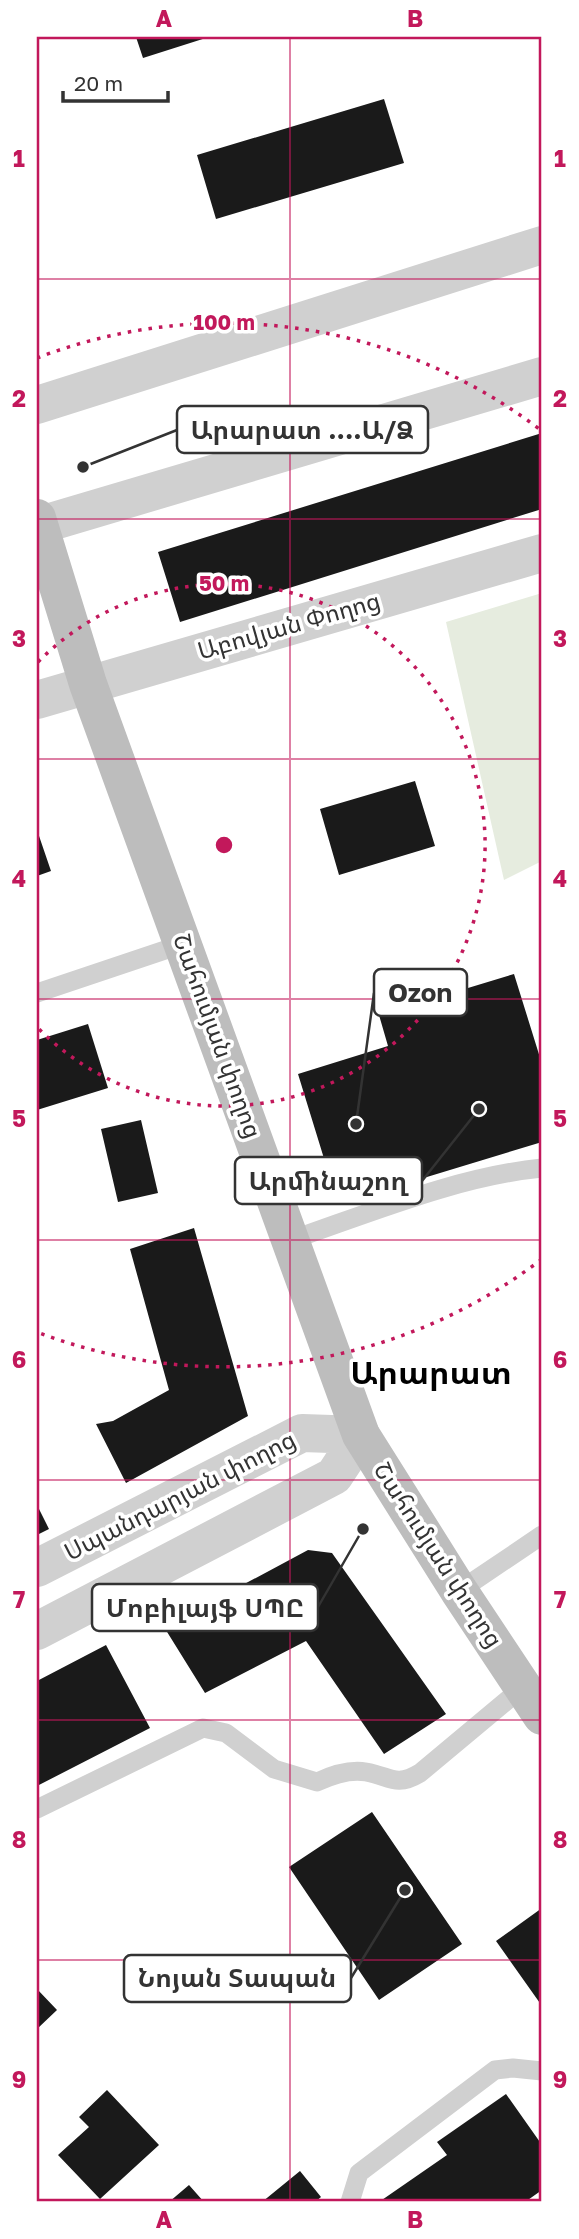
<svg xmlns="http://www.w3.org/2000/svg" width="579" height="2239" font-family="'Golos Text','Noto Sans Armenian',sans-serif">
	<style>
		.green { fill: #e6ecdf }
		.building { fill: #1a1a1a }
		.lines { fill: none; stroke-linecap: round; stroke-linejoin: round }
		.service { stroke: #d0d0d0; stroke-width: 19 }
		.minor { stroke: #d0d0d0; stroke-width: 38 }
		.secondary { stroke: #bdbdbd; stroke-width: 38 }
		.grid { fill: none; stroke: #c2185b; stroke-width: 2; stroke-opacity: 0.55 }
		.ring { fill: none; stroke: #c2185b; stroke-width: 3.5; stroke-dasharray: 3.5 7 }
		.labels { text-anchor: middle; stroke-width: 7; stroke-linejoin: round; paint-order: stroke }
		.street-label { font-size: 24px; fill: #333; stroke: #fff }
		.district-label { font-size: 32px; font-weight: bold; fill: #000; stroke: #fff }
		.centre { fill: #c2185b; stroke: #fff; stroke-width: 3.5 }
		.ring-label { font-size: 21px; text-anchor: middle; font-weight: bold; fill: #c2185b; stroke: #fff; stroke-width: 7; stroke-linejoin: round; paint-order: stroke }
		.leader { fill: none; stroke: #333; stroke-width: 2.5 }
		.callout-dot { fill: #333; stroke: #fff; stroke-width: 2.5 }
		.callout { fill: #fff; stroke: #333; stroke-width: 2.5 }
		.callout-label { font-size: 26px; text-anchor: middle; font-weight: bold; fill: #333 }
		.neatline { fill: none; stroke: #c2185b; stroke-width: 2.5 }
		.grid-label { font-size: 23px; text-anchor: middle; font-weight: bold; fill: #c2185b }
	</style>
	<rect width="100%" height="100%" fill="#fff"/>
	<path class="green" d="M542 593V861L504 880 446 622Z"/>
	<path class="building" d="M136 37H209L143 58Z
		M384 99 404 163 216 219 197 155Z
		M542 433V509L180 622 158 552Z
		M415 781 435 846 339 875 320 809Z
		M37 830 51 871 37 876Z
		M514 974 542 1064V1142L338 1204 298 1074 388 1046 379 1015Z
		M88 1024 108 1088 37 1110V1040Z
		M141 1120 158 1193 118 1202 101 1129Z
		M194 1228 248 1416 126 1483 96 1424 113 1421 169 1390 130 1249Z
		M37 1505 49 1529 37 1535Z
		M308 1550 332 1553 446 1714 384 1754 306 1641 205 1693 164 1627Z
		M106 1645 150 1728 37 1786V1681Z
		M372 1812 462 1944 379 2000 289 1867Z
		M542 1908V2006L496 1941Z
		M37 1989 57 2010 37 2029Z
		M107 2090 159 2145 100 2199 58 2155 89 2127 79 2117Z
		M506 2094 542 2145V2190L525 2202H379L447 2155 437 2142Z
		M300 2171 321 2197 315 2202H262Z
		M189 2185 204 2202H169Z"/>
	<g class="lines">
		<path class="service" d="M37 993 183 944
			M291 1240C370 1213 459 1176 542 1168
			M459 1591 542 1535
			M37 1809 203 1728 226 1733 274 1769 317 1782C332 1775 349 1769 366 1772 390 1776 395 1788 420 1773L523 1687
			M350 2202 359 2173 495 2070 513 2068 542 2071"/>
		<path class="minor" d="M37 405 542 245
			M37 526 542 376
			M37 700 542 553
			M37 1568 302 1433 361 1435
			M37 1631 334 1476 361 1435"/>
		<path class="secondary" d="M37 518 88 684 361 1435 459 1591 542 1716"/>
	</g>
	<path class="grid" d="M290 37V2202M37 279H542M37 519H542M37 759H542M37 999H542M37 1240H542M37 1480H542M37 1720H542M37 1960H542"/>
	<g class="ring">
		<path d="M38 662A261 261 0 1 1 38 1028"/>
		<path d="M542 1259A522 522 0 0 1 37 1332M37 358A522 522 0 0 1 542 431"/>
	</g>
	<g class="labels">
		<g class="street-label">
			<text transform="translate(289 626) rotate(-16)" y="8">Աբովյան Փողոց</text>
			<text transform="translate(217 1036) rotate(70)" y="8">Շահումյան փողոց</text>
			<text transform="translate(180 1496) rotate(-27)" y="8">Սպանդարյան փողոց</text>
			<text transform="translate(438 1555) rotate(57)" y="8">Շահումյան փողոց</text>
		</g>
		<g class="district-label">
			<text x="431" y="1384">Արարատ</text>
		</g>
	</g>
	<circle cx="224" cy="845" r="10" class="centre"/>
	<g class="ring-label">
		<text x="224" y="330">100 m</text>
		<text x="224" y="591">50 m</text>
	</g>
	<path class="leader" d="M83 467L177 430M356 1124L374 993M479 1109L422 1181M363 1529L318 1607M405 1890L351 1978"/>
	<g class="callout-dot">
		<circle cx="83" cy="467" r="7"/>
		<circle cx="356" cy="1124" r="7"/>
		<circle cx="479" cy="1109" r="7"/>
		<circle cx="363" cy="1529" r="7"/>
		<circle cx="405" cy="1890" r="7"/>
	</g>
	<g class="callout">
		<rect x="177" y="406" width="251" height="47" rx="7"/>
		<rect x="374" y="969" width="93" height="47" rx="7"/>
		<rect x="235" y="1157" width="187" height="47" rx="7"/>
		<rect x="92" y="1584" width="226" height="47" rx="7"/>
		<rect x="124" y="1955" width="227" height="47" rx="7"/>
	</g>
	<g class="callout-label">
		<text x="302" y="439">Արարատ ....Ա/Ձ</text>
		<text x="420" y="1002">Ozon</text>
		<text x="328" y="1190">Արմինաշող</text>
		<text x="205" y="1617">Մոբիլայֆ ՍՊԸ</text>
		<text x="237" y="1987">Նոյան Տապան</text>
	</g>
	<rect width="579" height="2239" fill="none" stroke="#ffffff" stroke-width="77"/>
	<path d="M63 91v10h105v-10" fill="none" stroke="#333333" stroke-width="3.5"/>
	<text x="74" y="91" font-size="21" fill="#333333" stroke="#ffffff" stroke-width="5" paint-order="stroke">20 m</text>
	<rect x="38" y="38" width="502" height="2162" class="neatline"/>
	<g class="grid-label">
		<text x="164" y="27">A</text>
		<text x="415" y="27">B</text>
		<text x="19" y="167">1</text>
		<text x="560" y="167">1</text>
		<text x="19" y="407">2</text>
		<text x="560" y="407">2</text>
		<text x="19" y="647">3</text>
		<text x="560" y="647">3</text>
		<text x="19" y="887">4</text>
		<text x="560" y="887">4</text>
		<text x="19" y="1127">5</text>
		<text x="560" y="1127">5</text>
		<text x="19" y="1368">6</text>
		<text x="560" y="1368">6</text>
		<text x="19" y="1608">7</text>
		<text x="560" y="1608">7</text>
		<text x="19" y="1848">8</text>
		<text x="560" y="1848">8</text>
		<text x="19" y="2088">9</text>
		<text x="560" y="2088">9</text>
		<text x="164" y="2228">A</text>
		<text x="415" y="2228">B</text>
	</g>
</svg>
